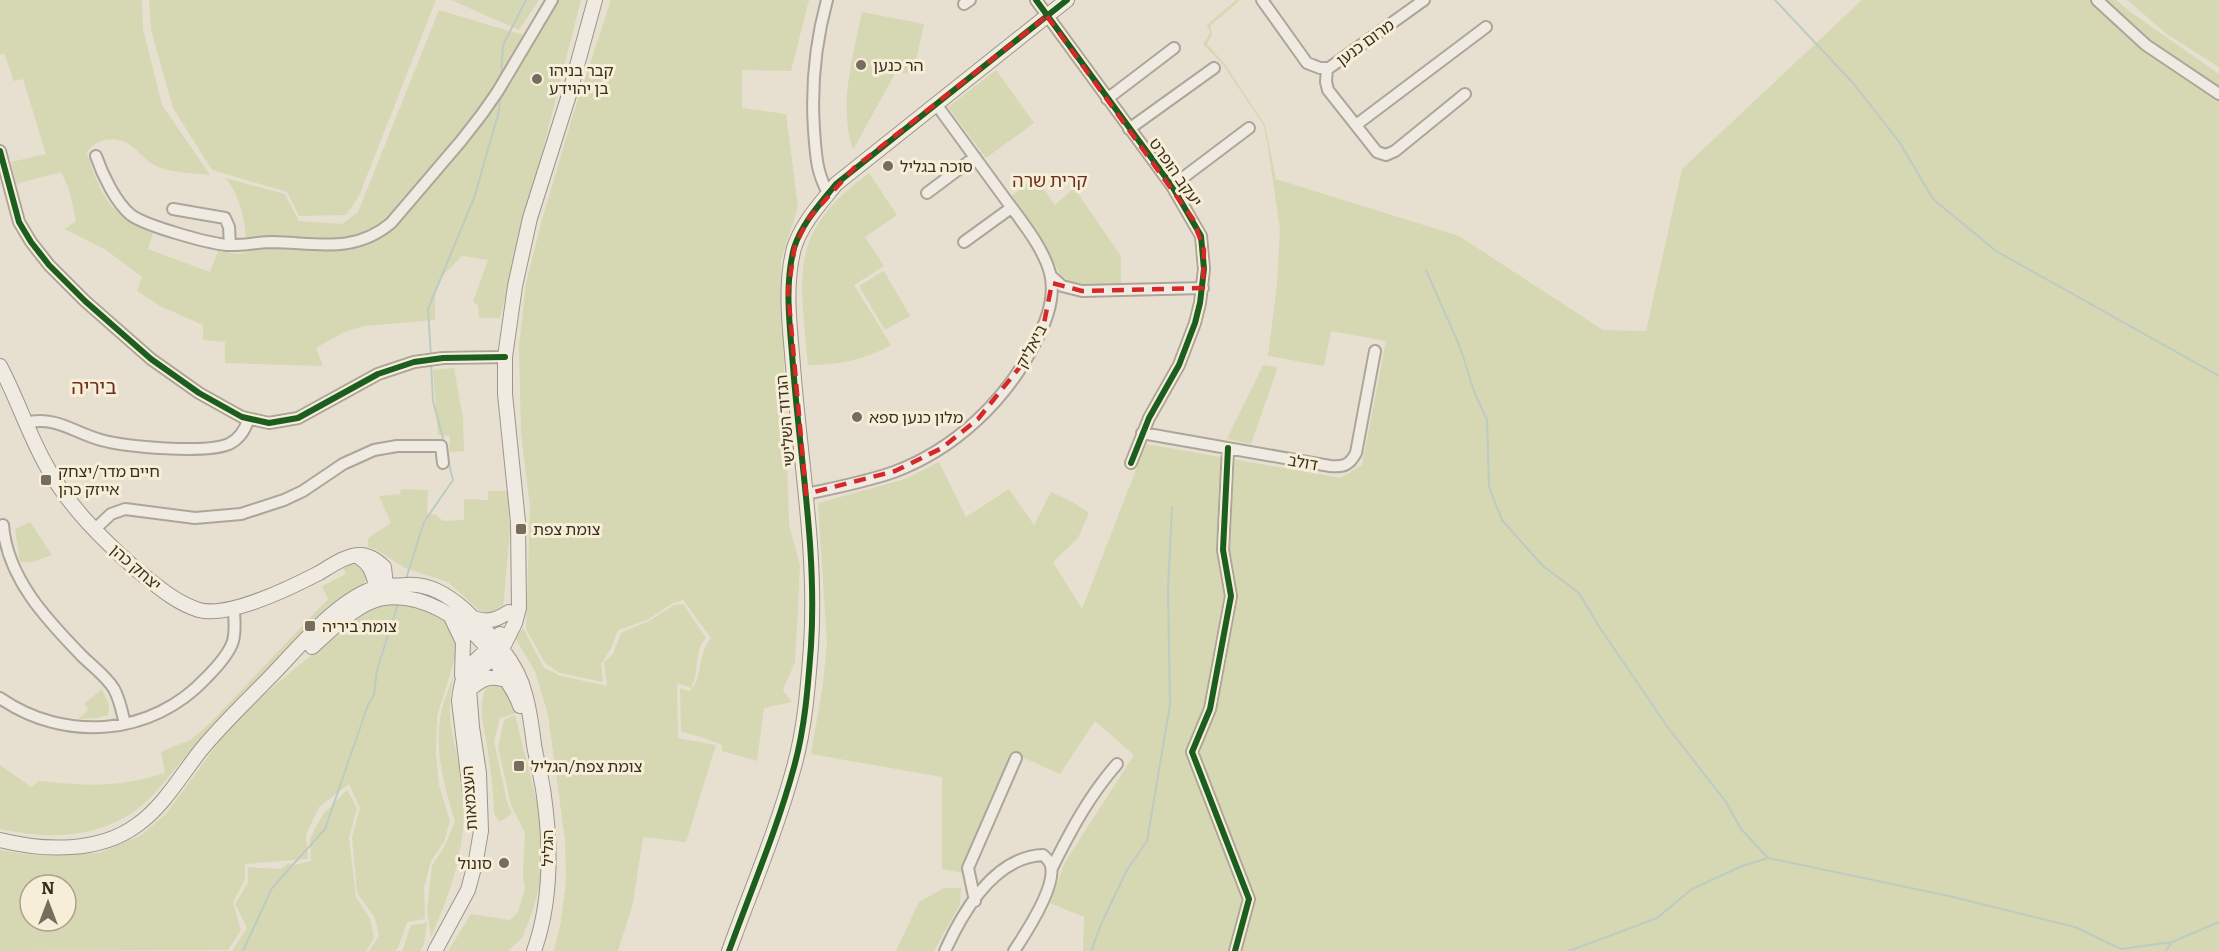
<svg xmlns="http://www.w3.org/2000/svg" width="2219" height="951" font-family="Literata,'Noto Sans Hebrew',serif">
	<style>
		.green { fill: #d6d7b3; fill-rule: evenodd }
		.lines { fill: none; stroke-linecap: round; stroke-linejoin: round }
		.stream { stroke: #bcccc2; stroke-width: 2 }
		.street-casing { stroke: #ada599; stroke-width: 14 }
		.secondary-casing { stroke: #9c958a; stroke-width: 16 }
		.street { stroke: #efebe3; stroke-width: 10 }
		.secondary { stroke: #efebe3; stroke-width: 14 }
		.cycleway-casing { stroke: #f7eed8; stroke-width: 10 }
		.cycleway { stroke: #1b5e20; stroke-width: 6 }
		.marked { fill: none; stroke: #d62828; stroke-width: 4.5; stroke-dasharray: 12 8; stroke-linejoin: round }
		.poi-dot { fill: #786c5e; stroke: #f7eed8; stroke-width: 2 }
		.labels { text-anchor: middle; stroke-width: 6; stroke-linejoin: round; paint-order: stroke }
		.street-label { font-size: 16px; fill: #3d2e20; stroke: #f7eed8 }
		.poi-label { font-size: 16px; fill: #3d2e20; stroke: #f7eed8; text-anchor: start }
		.neighbourhood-label { font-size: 18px; fill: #6b2e1e; stroke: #f7eed8 }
		.quarter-label { font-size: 20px; fill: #6b2e1e; stroke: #f7eed8 }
	</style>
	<rect width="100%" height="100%" fill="#e7e0d1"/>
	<path class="green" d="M0 0H142L143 29 162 105 210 175C194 173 173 173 158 167 138 159 133 135 105 140 97 142 90 146 87 153 100 195 111 217 153 233L148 249 210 272 218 251 239 254 247 252C246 228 242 196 225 178L285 194 299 221 342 224 358 212 439 10 523 35 547 0H581L500 318H479L478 305 473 302 488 260 462 256C434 284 435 281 435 320L364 326 342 333 316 348 323 366 225 363V342L203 340V325L160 306 137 291 142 277 106 250 65 229 76 221 69 189 61 172 16 184 11 162 46 154 23 79 14 81 4 53 0 55Z
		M149 0H436L359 196 346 215 299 216 287 192 212 170 173 108 151 30Z
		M451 0H539L519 30Z
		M611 0H809L791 71 742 70V108L786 114 798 207 781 261 789 525 800 565 797 628 795 662 783 690 792 702 764 708 757 761 722 751V745L701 737 681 732 680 688 689 692C704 677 697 654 711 638L683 600 673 603 647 620 618 630 610 650 601 664 603 682 560 673 545 663 526 629 530 507 521 433 519 347 526 283 542 220 573 115Z
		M1236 0H1240L1210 26 1212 34 1207 44 1225 64 1265 125 1276 179 1459 236 1603 330 1646 331 1682 169 1862 0H2116L2129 11 2219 74V951H1083L1084 917 1050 903 1065 862 1134 755 1095 721 1060 774 1017 755 963 873 942 869V777L811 754 823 684 827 643 818 503 905 479 939 462 966 517 1009 489 1034 525 1051 492 1074 503 1089 513 1078 538 1053 562 1082 609 1146 444 1341 478 1362 465 1386 341 1331 331 1324 366 1268 356 1277 284 1280 229 1268 147 1264 126 1224 66 1203 44 1210 33 1207 25Z
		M2127 0H2219V67L2168 35Z
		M862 12 924 24 913 74 896 72 853 150C838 104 853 58 862 12Z
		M996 70 1034 123 986 158 948 107Z
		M869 173 897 215 865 237 884 266 854 285 891 345C864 360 839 365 808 365 800 274 787 233 869 173Z
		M1035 177 1055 205 1074 188 1121 256V283L1084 285 1071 282 1061 276 1051 257 1012 196Z
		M884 271 910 316 885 330 859 286Z
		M1263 365 1278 367 1251 444 1227 439Z
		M454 368 463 419 464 451 449 452 450 436 438 435 433 370Z
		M401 489 428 490 427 513 436 515 443 521 464 520V499L488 500V491H508L510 530 503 608 492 615 483 614 448 582 405 568 377 550 368 547V538L391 523 379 496 400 494Z
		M30 522 52 555 32 562H20L15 529Z
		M352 563 364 566 369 579C352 595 331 604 314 621 290 646 266 671 241 697 226 713 209 729 194 746 172 771 151 805 120 820 82 839 41 838 0 829V765L31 787 39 781C88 786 117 788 165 773L161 752 192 739 211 722 328 599 322 586 346 574 343 568Z
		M408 601 432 607 456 630 458 649 437 716 436 756 439 785 450 821 444 842 431 861 424 887 425 919 407 922 398 948 395 951H369L379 936 375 918 357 893 352 837 360 808 349 784 319 807 306 835 308 859 245 864V879L233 902 241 930 228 950 0 951V850L34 855 99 853 140 836 166 814 218 743 248 709 293 670 364 614 382 604ZM30 885H66V921H30Z
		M683 604 706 638C693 651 700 673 691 688L677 683 678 738 716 745 686 842 643 837 633 903 618 951H554L561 921 566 881 565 840 548 715 535 671 515 638 523 628 544 668 561 676 607 686 604 662 613 654 621 633 649 621 674 605Z
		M454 674C452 684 450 695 450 706 449 733 460 760 463 787 468 842 453 888 431 937L427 911 432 866 444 847 455 822C445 788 435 755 440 719 442 704 449 688 454 674Z
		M496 685H507L520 712 500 718 494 741 507 802 512 813 505 819 499 821 494 814C494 794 491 773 488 753 486 731 476 709 486 688Z
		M102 689 109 705 108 715 97 718 78 719 89 709 84 704Z
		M515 715 543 826 544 870 532 913 522 938 508 951H448L471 914 510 920 518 912 525 889 523 875 525 833 511 805 498 747 504 720Z
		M347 790 357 808 349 838 356 897 370 919 374 938 366 951H232L247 928 235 904 248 883V867L280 869 289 863 295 865 311 861 310 838 323 814Z
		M944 888H961L960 904 934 951H896L919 902Z
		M427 923 424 944 420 951H402L411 925Z"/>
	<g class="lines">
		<path class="stream" d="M1775 0 1854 84 1900 143 1933 199 1996 251 2219 376
			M501 78 503 45 526 0
			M1426 270 1460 347 1474 391 1487 420 1489 487 1502 520 1543 566 1579 593 1600 628 1669 729 1726 802 1741 829 1768 858 1949 896 2075 927 2121 949 2172 942 2219 922
			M431 357 428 309 474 198 499 111 500 96
			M431 362 433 401 444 442
			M406 579 424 522 453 480 447 456
			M243 951 272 888 325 829 368 705 374 695 377 670 399 601
			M1091 951 1102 922 1127 870 1147 841 1170 705 1168 588 1172 507
			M1569 951 1657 918 1692 889 1742 866 1768 858
			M2166 951 2171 943"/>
		<g class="street-casing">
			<path id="street" d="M827 0C815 44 811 85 814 130 816 155 816 171 828 193
				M1036 0 1172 186 1201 236 1204 269 1200 303 1195 323 1179 365 1149 418 1131 463
				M1262 0 1307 63 1320 68H1329L1424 0
				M2097 0 2146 45 2219 94
				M964 4 970 0
				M1327 68 1326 82 1328 90 1377 152 1386 155 1395 151 1465 94
				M1107 99 1174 48
				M1356 125 1486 27
				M1129 129 1214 68
				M0 151 19 222 31 242 49 265 85 301 151 359 199 393 242 417 269 423 298 418 378 374 414 362 443 358 505 357
				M96 156C102 174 116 203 131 215 146 226 207 243 227 245 243 246 257 242 273 242 317 243 354 254 391 223L461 141 482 114 498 91 552 0
				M1172 186 1249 128
				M927 193 975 157
				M173 209 225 218 229 227 230 245
				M964 242 1011 208
				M1051 276 1062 286 1082 291 1203 288
				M26 423C54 415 75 433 101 440 127 447 205 454 229 444 239 439 245 430 248 420
				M1142 433 1330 466C1343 467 1349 466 1356 453L1375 351
				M1228 448 1223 550 1231 596 1210 709 1192 752 1249 899 1235 951
				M806 494C835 488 865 482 894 472 955 449 1006 401 1035 343 1046 323 1056 297 1050 273 1043 247 1022 222 1006 200 983 168 959 136 936 104
				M3 525C7 578 47 620 82 656 93 667 106 676 114 689 120 700 122 712 125 724
				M95 529 111 514 125 509 195 518 241 514 284 500 303 491 343 464 374 450 397 446H441L443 463
				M0 698C65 743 152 736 206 678 216 668 229 654 233 641 236 630 234 619 234 608
				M1052 868C1071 830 1089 796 1117 764
				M975 901 968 868 1016 758
				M945 951C963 911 994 857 1043 855 1047 859 1050 861 1051 866 1056 887 1026 933 1014 951"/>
		</g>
		<g class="secondary-casing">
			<path id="secondary" d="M0 366C17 398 28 433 46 465 68 506 103 540 138 571 157 586 176 603 199 610 229 618 292 587 319 573 331 566 346 555 360 555 370 555 377 561 384 567L386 586 384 598
				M360 558C375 567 372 581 381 594
				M473 618C488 623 496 620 509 612
				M452 619 463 642 462 675
				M312 647C330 631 358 602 383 598 423 592 462 619 487 647 495 656 499 668 505 678 511 688 517 695 520 706
				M471 688C483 678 491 675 506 680
				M471 800 459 701C463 656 481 664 500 634
				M0 840C44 851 99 853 137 825 164 806 181 775 201 750 223 723 249 699 273 674 300 646 340 597 378 587 387 585 397 586 406 585 429 583 448 595 465 610 489 633 517 660 525 694 530 711 532 728 534 745 537 762 542 779 544 796 551 846 551 903 534 951
				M435 951 468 890 476 860 481 831 479 773 472 727 469 689 477 672 502 649 515 623 519 608 518 522 505 394V357L515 286 530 218 569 95 595 0
				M729 951C751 890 777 830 794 767 805 728 808 686 811 646 817 552 800 459 793 366 790 327 784 286 794 248 802 223 820 204 836 184L1067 0"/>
		</g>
		<use href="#street" class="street"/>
		<use href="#secondary" class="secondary"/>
		<g class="cycleway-casing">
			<path id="cycleway" d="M1036 0 1172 186 1201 236 1204 269 1200 303 1195 323 1179 365 1149 418 1131 463
				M0 151 19 222 31 242 49 265 85 301 151 359 199 393 242 417 269 423 298 418 378 374 414 362 443 358 505 357
				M1228 448 1223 550 1231 596 1210 709 1192 752 1249 899 1235 951
				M729 951C751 890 777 830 794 767 805 728 808 686 811 646 817 552 800 459 793 366 790 327 784 286 794 248 802 223 820 204 836 184L1067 0"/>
		</g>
		<use href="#cycleway" class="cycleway"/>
	</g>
	<path class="marked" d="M1047 16 1193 219 1204 250 1203 288 1082 291 1052 283 1043 328 1028 357 978 419 942 448 895 471 806 494 788 291 795 245 809 218 854 168Z"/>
	<g class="poi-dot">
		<circle cx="861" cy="65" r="6"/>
		<circle cx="537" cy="79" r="6"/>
		<circle cx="888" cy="166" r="6"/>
		<circle cx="857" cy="417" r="6"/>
		<rect x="40" y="474" width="12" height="12" rx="3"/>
		<rect x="515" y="523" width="12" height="12" rx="3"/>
		<rect x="304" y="620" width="12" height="12" rx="3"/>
		<rect x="513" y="760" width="12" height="12" rx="3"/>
		<circle cx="504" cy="863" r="6"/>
	</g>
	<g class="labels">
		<g class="street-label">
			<text transform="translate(1365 42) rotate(-36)" y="6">מרום כנען</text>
			<text transform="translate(1176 172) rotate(55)" y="6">יעקב הופרט</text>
			<text transform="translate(1031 346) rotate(-62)" y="6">ביאליק</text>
			<text transform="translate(785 421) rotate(-95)" y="6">הגדוד השלישי</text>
			<text transform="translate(1303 462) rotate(10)" y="6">דולב</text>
			<text transform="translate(136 567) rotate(41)" y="6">יצחק כהן</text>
			<text transform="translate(469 798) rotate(-94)" y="6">העצמאות</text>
			<text transform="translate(547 848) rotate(-90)" y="6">הגליל</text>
		</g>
		<g class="poi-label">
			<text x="873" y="71">הר כנען</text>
			<text x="549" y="76">קבר בניהו<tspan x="549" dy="18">בן יהוידע</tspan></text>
			<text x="900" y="172">סוכה בגליל</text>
			<text x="869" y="423">מלון כנען ספא</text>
			<text x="58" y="477">חיים מדר/יצחק<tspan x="58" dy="18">אייזק כהן</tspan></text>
			<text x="533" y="535">צומת צפת</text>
			<text x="322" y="632">צומת ביריה</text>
			<text x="531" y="772">צומת צפת/הגליל</text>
			<text x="492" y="869" text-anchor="end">סונול</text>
		</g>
		<g class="neighbourhood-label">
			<text x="1050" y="187">קרית שרה</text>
		</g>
		<g class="quarter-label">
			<text x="94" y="394">ביריה</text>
		</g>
	</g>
	<g transform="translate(48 903)"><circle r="28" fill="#f7eed8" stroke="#ada18e" stroke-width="1.5"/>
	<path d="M0-4.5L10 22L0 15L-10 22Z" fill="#786c5e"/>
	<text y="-9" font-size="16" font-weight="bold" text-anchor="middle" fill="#3d2e20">N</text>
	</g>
</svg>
